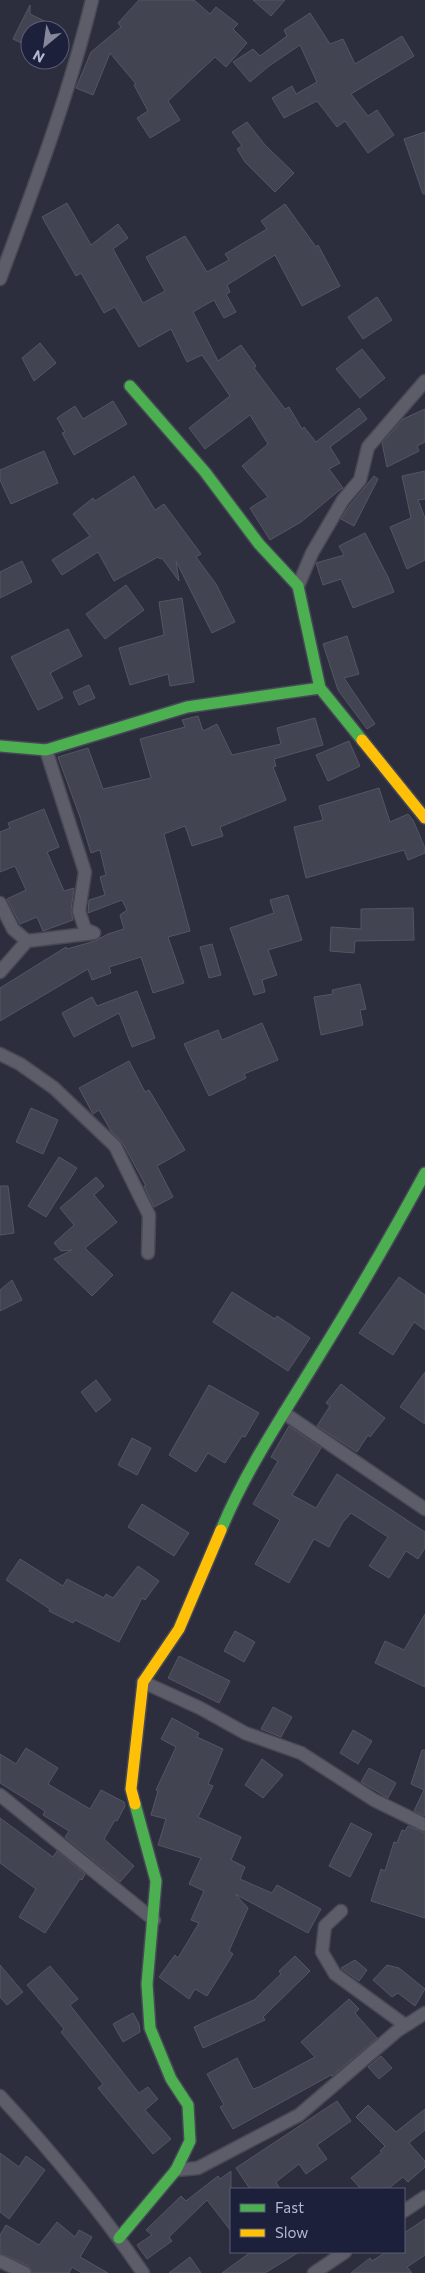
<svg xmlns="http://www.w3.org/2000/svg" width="425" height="2273" font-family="Commissioner,sans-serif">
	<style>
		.building { fill: #424452; stroke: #545565 }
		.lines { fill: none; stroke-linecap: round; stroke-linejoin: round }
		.street-casing { stroke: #474854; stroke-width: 15 }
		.fast-casing { stroke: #474857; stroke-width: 14 }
		.slow-casing { stroke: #474857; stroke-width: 14 }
		.street { stroke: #5d5d6a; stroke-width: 12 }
		.fast { stroke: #4caf50; stroke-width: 11 }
		.slow { stroke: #ffc107; stroke-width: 11 }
	</style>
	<rect width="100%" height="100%" fill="#2c2d3d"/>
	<path class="building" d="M139 0H194L210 14 216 7 238 24 233 29 247 43 226 67 215 57 168 101 180 120 150 138 137 118 148 111 134 85 136 84 110 53 93 95 76 88 91 52 121 27 118 23Z
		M253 0H285L271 16Z
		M30 5V14L63 30H30V47L13 39Z
		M310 13 330 44 343 39 355 64 402 36 414 56 351 94 368 116 377 110 394 135 368 153 345 121 337 127 317 101 284 118 272 98 292 86 296 94 317 82 300 45 269 66 250 82 233 62 253 49 260 56 287 36 284 30Z
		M247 122 265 145 294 173 275 192 245 162 237 149 242 146 232 132Z
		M425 132V194H423L404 139Z
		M67 203 91 245 118 224 128 238 113 249 143 303 165 291 146 257 185 236 207 272 229 260 225 254 267 229 261 221 285 204 316 247 318 245 340 286 302 306 275 255 227 285 230 292 226 294 236 312 224 318 214 300 193 312 218 361 241 345 256 366 254 368 285 409 289 407 302 429 304 427 316 442 359 408 367 419 330 447 340 463 329 469 343 488 341 489 301 522 270 540 250 508 268 497 242 466 268 444 250 415 205 449 189 428 230 396 202 355 187 362 171 329 139 347 115 307 104 313 81 273 76 276 42 217Z
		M377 297 392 320 363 339 348 317Z
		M40 343 56 363 34 381 22 358Z
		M362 349 385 378 360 398 336 369Z
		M113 401 127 424 74 455 62 433 65 432 57 418 75 406 83 419Z
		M425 409V442L417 446 419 451 387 467 382 443 403 419Z
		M44 451 58 483 11 504 0 480V470Z
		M425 471V499L418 500 425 518V560L407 569 390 527 411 518 402 476Z
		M134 476 155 510 164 504 201 554 196 557 216 584 235 622 212 633 176 561 179 581 162 558 160 559 158 557 114 581 98 552 62 575 52 560 90 536 73 514 93 498 95 501Z
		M374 476 378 479 354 526 341 519 350 505Z
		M365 533 388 577 394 592 353 608 341 579 323 585 316 563 344 555 339 546Z
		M22 561 32 582 0 598V572Z
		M126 585 144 610 105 639 86 614Z
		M182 598 194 682 170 686 168 674 130 685 119 648 164 635 159 602Z
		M68 629 82 656 50 673 63 698 38 710 11 657Z
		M347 636 359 674 344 678 375 724 367 729 338 690 323 644Z
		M89 685 95 698 79 705 73 692Z
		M198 716 203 731 217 724 232 755 281 744 277 728 315 718 323 745 274 759 276 766 273 767 286 800 220 827 223 836 192 846 185 826 164 834 190 931 168 937 184 983 153 993 141 957 109 967 111 973 92 980 88 969 0 1021V988L66 947 67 949 95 941 108 934 124 929 120 915 127 910 122 900 88 913 89 900 105 895 100 877 106 875 100 850 91 853 80 817 58 757 88 748 103 789 151 778 140 739 185 727 182 720Z
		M349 741 360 766 328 781 316 755Z
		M379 788 390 822 408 814 413 820 425 848V853L408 860 404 850 306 878 294 827 323 820 319 806Z
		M44 809 59 847 47 852 64 891 74 888 71 910 73 920 43 931 37 917 20 924 7 899 26 890 15 866 0 872V832L10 828 8 823Z
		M288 895 302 940 268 950 277 975 262 980 265 992 254 995 230 928 274 913 270 900Z
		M413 908 414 940 355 941 354 953 330 951 331 927 361 929V909Z
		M212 944 221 975 209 978 200 947Z
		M360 984 366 1009 360 1010 363 1025 321 1035 314 997 333 994 332 990Z
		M137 991 155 1038 132 1047 119 1013 74 1037 62 1013 92 997 97 1006Z
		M262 1023 278 1060 244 1074 246 1078 209 1096 184 1044 218 1030 222 1040Z
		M129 1061 145 1092 149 1090 185 1150 157 1166 173 1197 154 1207 144 1186H146L122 1142 111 1131 99 1110 93 1114 79 1088Z
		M31 1108 58 1120 43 1154 16 1142Z
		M59 1157 77 1168 46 1217 28 1206Z
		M96 1177 104 1186 94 1195 117 1222 85 1248 113 1275 92 1296 54 1259 72 1250 61 1251 54 1243 74 1225 60 1208Z
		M0 1186H8L14 1233 0 1235Z
		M399 1277 425 1295V1330L414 1322 393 1355 359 1333Z
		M12 1280 22 1300 0 1311V1290Z
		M232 1292 275 1319 277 1316 310 1338 288 1371 213 1322Z
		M425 1372V1424L400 1407Z
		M96 1380 111 1400 96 1412 81 1392Z
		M341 1384 385 1418 370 1437 368 1435 357 1452 317 1426 330 1406 326 1403Z
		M209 1385 259 1413 245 1437 242 1436 225 1463 208 1453 196 1472 169 1455Z
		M289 1426 321 1448 292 1495 316 1508 337 1474 425 1532V1548L418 1559 406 1551 389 1578 369 1566 388 1537 351 1513 343 1522 329 1547 314 1539 289 1583 255 1564 280 1520 253 1504 278 1461 271 1457Z
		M132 1438 151 1448 137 1475 118 1465Z
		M142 1504 189 1533 174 1556 128 1527Z
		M20 1559 63 1586 67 1579 104 1598 106 1594 113 1598 138 1566 159 1581 145 1600 142 1598 119 1642 75 1620 73 1623 49 1611 50 1609 6 1580Z
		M425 1614V1687L375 1663 385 1641 404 1650Z
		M235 1631 255 1642 244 1662 224 1651Z
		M179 1656 230 1681 219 1703 168 1678Z
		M273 1707 292 1717 281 1737 261 1729Z
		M172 1718 199 1733 197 1737 223 1749 208 1784 213 1786 198 1817 241 1837 231 1860 245 1867 240 1879 272 1893 277 1885 321 1909 308 1933 235 1894 248 1908 229 1951 233 1954 207 1996 195 1989 189 1999 159 1977 175 1955 178 1958 199 1923 191 1920 204 1891 189 1884 201 1858 158 1845 166 1819 151 1815 158 1791 156 1790 176 1747 161 1739Z
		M353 1730 372 1741 358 1764 340 1753Z
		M26 1748 58 1768 48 1784 90 1809 101 1790 124 1802 125 1806 117 1821 115 1820 104 1839 134 1866 120 1882 65 1837 69 1831 43 1815 45 1811 0 1783V1754L16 1764Z
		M422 1750H425V1816L414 1811 424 1790 411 1784Z
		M262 1759 283 1775 263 1798 245 1785Z
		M369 1768 396 1783 388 1798 361 1782Z
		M0 1818 53 1857 57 1851 85 1874 82 1880 80 1879 45 1933 19 1917 36 1889 0 1863Z
		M351 1823 372 1834 350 1877 329 1866Z
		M408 1826 425 1833V1918L371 1901 381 1869 385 1871 394 1842 397 1843 402 1830 405 1831Z
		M295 1956 310 1971 263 2017 265 2020 203 2048 194 2027 254 2000 281 1974 279 1971Z
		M355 1960 367 1970 359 1981 341 1968Z
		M0 1965 23 1992 7 2005 0 1997Z
		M387 1965 399 1968 425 1989 415 2006 398 1993 392 1997 373 1980Z
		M50 1966 78 1999 70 2005 139 2093 148 2087 158 2099 145 2110 171 2139 153 2154 98 2088 103 2084 61 2032 64 2029 27 1985Z
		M349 1999 359 2009 355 2013 377 2038 332 2076 331 2075 233 2129 220 2107 224 2105 207 2074 237 2058 253 2089 259 2087 315 2057 301 2042Z
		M133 2013 139 2024 140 2032 123 2042 113 2024Z
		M381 2056 392 2068 379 2079 368 2067Z
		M337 2101 351 2121 317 2145 327 2159 306 2174 299 2164 276 2182 280 2189H250L236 2168Z
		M368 2105 396 2132 425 2109V2130L409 2143 425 2161V2167L408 2182 403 2177 388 2189H361L351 2178 382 2152 380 2151 385 2146 356 2117Z
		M0 2153 19 2167 26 2156 45 2170 9 2219 0 2212Z
		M231 2171V2231L207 2200 169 2237 172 2241 147 2259 137 2245 152 2235 146 2230 181 2196 186 2201 218 2176 220 2179Z
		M425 2219V2255L407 2267 412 2273H351L370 2258 372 2261 386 2252H404V2233Z
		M57 2222 75 2237 79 2230 92 2237 80 2257 108 2273H82L72 2267 69 2273H33L29 2266 0 2253V2235L6 2225 39 2245Z
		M251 2252H299L265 2273H222Z
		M190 2257 201 2273H169Z"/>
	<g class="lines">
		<g class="street-casing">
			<path id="street" d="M0 279C34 187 69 95 92 0
				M298 586 312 553 343 500 360 480 368 447 425 381
				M0 903 13 929 27 941
				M0 972 27 941 94 933 85 929 79 911 85 872 46 750
				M0 1054 20 1064 54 1088 115 1146 149 1215 148 1253
				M284 1413 425 1509
				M143 1682 200 1708 245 1733 301 1753 374 1800 425 1825
				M0 1795 154 1920
				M341 1911 325 1926 322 1952 335 1974 405 2025
				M0 2096C52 2152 100 2210 143 2273
				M176 2170 198 2168 299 2115 397 2031 425 2013
				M404 2211 425 2197
				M0 2261 25 2273
				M314 2273 345 2252"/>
		</g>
		<g class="fast-casing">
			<path id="fast" d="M130 386 205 472 259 544 298 586 320 688 362 740
				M0 746 46 750 187 707 320 688
				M221 1530C245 1472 281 1418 314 1364 353 1301 390 1238 425 1173
				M119 2238 176 2170 190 2141 188 2105 171 2079 150 2028 147 1984 156 1881 135 1804"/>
		</g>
		<g class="slow-casing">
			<path id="slow" d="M362 740 425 818
				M135 1804 131 1789 143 1682 179 1629 221 1530"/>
		</g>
		<use href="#street" class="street"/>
		<use href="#fast" class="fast"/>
		<use href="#slow" class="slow"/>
	</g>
	<rect x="230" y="2188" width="175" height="65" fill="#1d203a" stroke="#5a5d75"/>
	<rect x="240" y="2204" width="25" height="8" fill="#4caf50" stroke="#5a5d75"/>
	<text x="275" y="2213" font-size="15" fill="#b6b8ce">Fast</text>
	<rect x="240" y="2229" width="25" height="8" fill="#ffc107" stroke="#5a5d75"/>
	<text x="275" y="2238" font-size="15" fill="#b6b8ce">Slow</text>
	<g transform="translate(45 45) rotate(209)"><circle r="24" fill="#1d203a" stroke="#5a5d75"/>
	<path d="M0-4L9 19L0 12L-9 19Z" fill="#86879b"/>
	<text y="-8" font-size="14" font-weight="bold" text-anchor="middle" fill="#b6b8ce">N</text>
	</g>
</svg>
